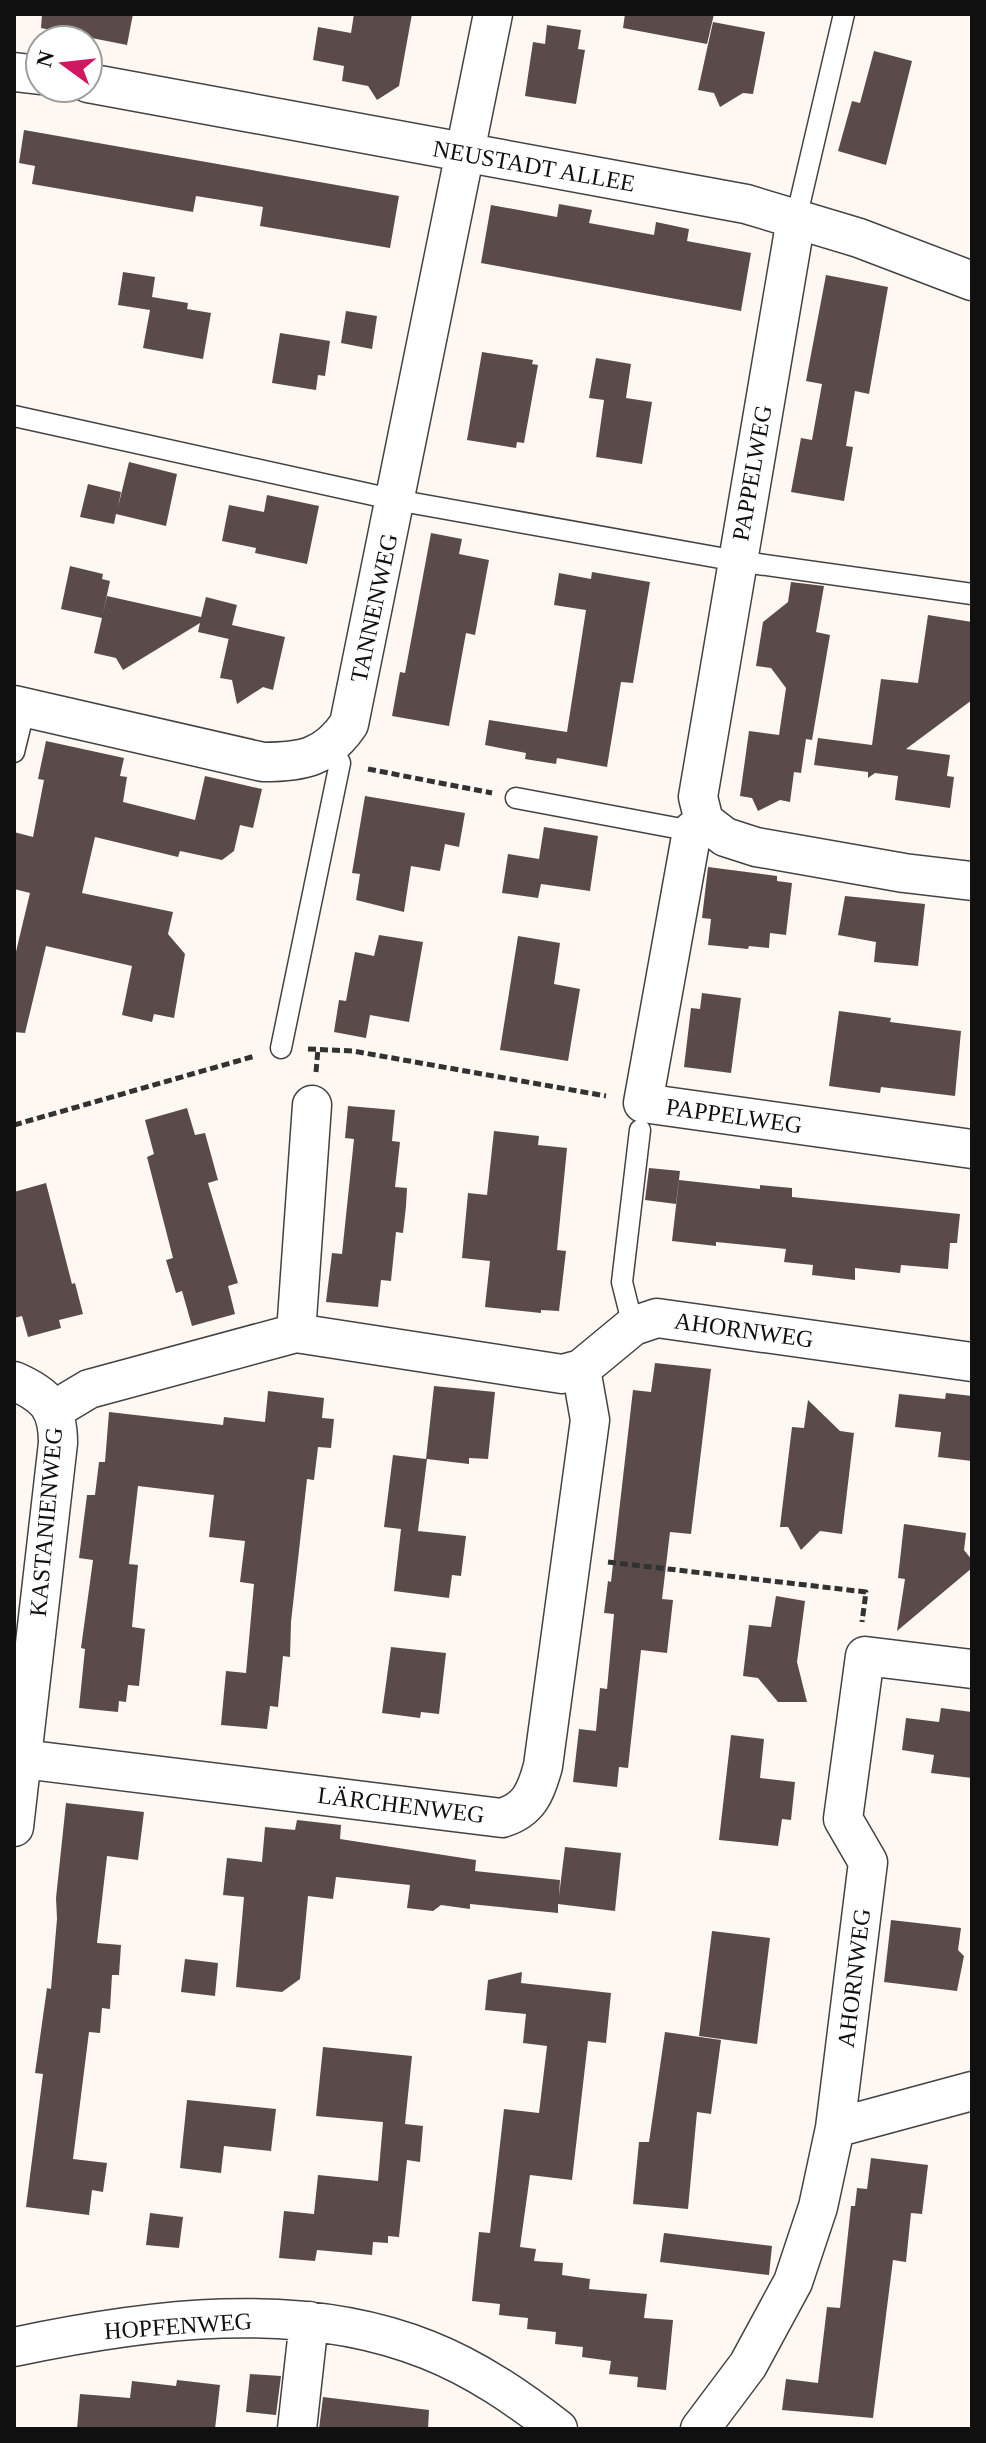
<svg xmlns="http://www.w3.org/2000/svg" width="986" height="2443" font-family="Georgia,serif">
	<style>
		.building { fill: #5a4b4a }
		.lines { fill: none; stroke-linecap: round; stroke-linejoin: round }
		.service-casing { stroke: #434343; stroke-width: 23 }
		.minor-casing { stroke: #434343; stroke-width: 41 }
		.path { stroke: #323232; stroke-width: 5; stroke-dasharray: 8 4; stroke-linecap: butt }
		.service { stroke: #fff; stroke-width: 20 }
		.minor { stroke: #fff; stroke-width: 38 }
		.labels { text-anchor: middle; stroke-width: 8; stroke-linejoin: round; paint-order: stroke }
		.street-label { font-size: 24px; fill: #101010; stroke: #fff }
	</style>
	<rect width="100%" height="100%" fill="#fff8f2"/>
	<path class="building" d="M42 14H133L127 45 41 28Z
		M354 14H412L399 86 377 100 368 86 342 81 344 66 313 60 318 27 351 33Z
		M625 14H714L707 44 623 28Z
		M713 22 765 32 753 94 743 93 720 107 714 93 698 90Z
		M547 25 581 30 578 49 585 50 576 104 525 96 533 42 545 44Z
		M874 51 912 61 886 165 838 151 852 101 860 103Z
		M24 130 399 196 390 248 260 226 263 207 196 196 193 212 32 184 35 166 19 163Z
		M559 204 592 210 589 223 654 235 656 222 689 229 687 241 751 253 741 311 481 263 491 205 557 217Z
		M123 272 155 277 152 297 188 303 187 309 211 313 203 359 143 348 150 310 118 305Z
		M826 275 888 287 869 394 855 391 846 446 853 447 844 501 791 492 801 438 812 440 822 384 806 381Z
		M346 311 377 316 372 349 341 343Z
		M280 333 330 341 325 376 318 375 316 390 272 383Z
		M482 352 533 360 532 364 538 365 524 443 517 442 516 448 467 440Z
		M596 358 631 364 626 398 652 402 642 464 596 457 604 400 589 398Z
		M129 462 177 474 166 526 116 514 114 524 80 517 88 484 121 492 118 507Z
		M267 495 319 506 307 564 255 553 256 548 222 541 229 505 264 512Z
		M431 533 462 539 459 554 489 560 475 635 466 633 449 726 392 716 400 672 405 673Z
		M70 566 103 574 102 579 110 581 102 618 61 609Z
		M592 572 650 582 633 683 621 682 607 767 557 758 556 764 525 759 526 753 485 745 489 720 567 732 586 610 554 605 559 573 591 579Z
		M791 582 824 586 816 632 830 635 812 740 806 739 801 773 794 772 790 802 780 800 758 811 752 798 740 796 749 731 779 735 786 688 771 668 756 666 763 622 788 602Z
		M107 596 201 617 206 597 237 605 232 625 285 637 273 690 263 687 237 704 232 680 220 678 231 628 229 639 198 632 200 623 123 670 116 658 94 653Z
		M928 615 972 622V700L906 749 950 755 947 776 954 777 950 808 895 800 898 776 875 773 868 778V772L814 765 818 738 872 745 881 679 918 683Z
		M46 741 124 758 120 776 127 777 123 802 195 820 205 776 262 789 253 828 240 825 234 851 222 860 180 851 178 857 95 837 82 893 173 912 168 934 185 954 174 1018 154 1014 152 1022 122 1015 132 966 46 946 25 1033 14 1032V960L30 893 14 889V832L33 837 44 780 38 779Z
		M365 796 465 813 459 847 445 844 440 871 411 866 404 912 356 900 360 874 352 873Z
		M544 827 598 836 590 891 541 884 538 898 502 893 508 854 539 859Z
		M708 867 777 876V881L792 883 786 935 770 933 769 948 749 946 748 949 708 945 711 919 702 918Z
		M845 896 925 904 918 966 874 962 876 942 838 935Z
		M379 935 423 942 409 1022 370 1015 366 1038 334 1032 339 1000 346 1001 355 952 374 956Z
		M518 936 560 943 554 984 580 989 568 1061 500 1050Z
		M702 993 741 998 731 1073 684 1067 691 1008 700 1009Z
		M839 1011 891 1018 890 1022 961 1031 955 1096 881 1087 880 1093 829 1086Z
		M348 1106 395 1110 392 1141 400 1142 395 1187 407 1188 406 1206 403 1233 396 1232 391 1281 381 1280 378 1307 326 1302 332 1253 342 1254 354 1139 345 1138Z
		M187 1108 195 1135 205 1133 218 1180 208 1183 238 1283 228 1286 235 1314 192 1326 182 1291 176 1293 166 1260 173 1258 147 1157 154 1154 145 1120Z
		M494 1131 539 1136 538 1145 567 1148 557 1250 566 1251 559 1311 541 1310V1313L485 1307 490 1261 462 1258 468 1193 487 1195Z
		M649 1168 680 1171 676 1204 645 1200Z
		M679 1180 760 1189V1185L792 1188V1197L960 1214 957 1243H950L948 1269 901 1265 900 1273 855 1268V1280L812 1275 813 1265 784 1262 786 1249 716 1242V1246L672 1241Z
		M46 1183 72 1284 75 1283 83 1314 59 1320 61 1328 28 1337 22 1316 14 1318V1192Z
		M655 1363 711 1369 691 1534 670 1532 662 1599 673 1600 667 1653 641 1650 628 1768 619 1767 617 1787 573 1782 579 1729 596 1731 600 1688 607 1689 614 1614 604 1613 608 1581 611 1582 633 1390 651 1392Z
		M434 1386 495 1392 488 1459 469 1458V1464L427 1459 418 1531 466 1536 461 1576 452 1575 449 1598 394 1591 401 1529 384 1527 393 1455 426 1459Z
		M268 1391 324 1398 322 1418 334 1419 331 1448 318 1447 314 1480 307 1479 291 1622 290 1657 283 1656 278 1707 270 1706 267 1729 221 1725 226 1671 246 1673 254 1584 240 1582 245 1541 209 1537 214 1495 138 1486 129 1564 138 1565 132 1627 145 1629 139 1686 128 1685 126 1702 119 1701 118 1712 79 1708 85 1649 81 1648 93 1560 79 1558 87 1495H95L99 1462H105L109 1412 223 1425 224 1417 265 1422Z
		M946 1393 972 1396V1461L938 1457 941 1432 895 1427 899 1394 945 1399Z
		M808 1400 840 1431 854 1433 842 1534 820 1531 801 1550 788 1527H780L792 1427 804 1428Z
		M904 1524 966 1533 964 1550 972 1560V1568L897 1631 905 1579 898 1578Z
		M776 1596 805 1601 797 1662 807 1702H778L758 1678 743 1676 749 1625 771 1627Z
		M391 1647 446 1653 439 1714 421 1712 420 1718 382 1713Z
		M941 1708 972 1712V1778L931 1773 934 1755 902 1750 906 1718 939 1722Z
		M731 1735 764 1739 760 1778 795 1782 791 1820 782 1819 778 1846 719 1840Z
		M66 1803 144 1812 138 1860 107 1856 97 1943 121 1945 119 1975H112L110 2009 102 2008 100 2033 89 2032 73 2159 107 2163 103 2192 92 2190 89 2215 26 2207 43 2074 35 2073 47 1988 51 1989 57 1919 56 1898Z
		M297 1820 341 1825 340 1839 476 1860 475 1871 560 1880 559 1896 565 1847 621 1853 615 1911 558 1904V1913L470 1904V1909L441 1905 433 1911 407 1908 410 1885 336 1877 333 1899 308 1896 300 1979 282 1992 236 1987 244 1897 223 1895 227 1858 262 1862 265 1827 295 1830Z
		M891 1920 961 1928 958 1950 964 1956 957 1991 884 1982Z
		M712 1931 770 1938 757 2044 699 2036Z
		M185 1959 218 1963 215 1996 181 1992Z
		M522 1972 521 1983 611 1993 606 2043 588 2041 572 2180 530 2175 520 2247 536 2249 534 2261 563 2263 562 2275 590 2279 589 2289 647 2294 644 2318 673 2320 666 2390 637 2387 638 2377 609 2374 611 2361 582 2357 583 2347 555 2344 556 2332 527 2329 528 2318 499 2315 500 2304 472 2301 479 2232 490 2233 504 2109 539 2113 547 2046 523 2043 526 2014 485 2010 488 1980Z
		M665 2032 721 2040 711 2114 697 2112 688 2209 633 2204 639 2142H649Z
		M323 2047 412 2056 405 2124 423 2126 420 2162 407 2160 399 2237 388 2236V2243L373 2242 372 2255 317 2250 315 2261 279 2258 284 2211 314 2214 318 2175 378 2181 383 2122 316 2116Z
		M187 2100 276 2109 271 2151 224 2146 221 2173 180 2168Z
		M871 2158 928 2165 922 2214 911 2213 906 2262 893 2260 873 2418 782 2410 786 2379 818 2383 827 2307 840 2308 851 2206H855L857 2188 867 2189Z
		M150 2213 183 2217 179 2248 146 2245Z
		M664 2233 772 2246 769 2275 660 2262Z
		M250 2374 281 2376 276 2415 246 2412Z
		M177 2380 220 2385 215 2429H77L80 2394 130 2398 132 2381 176 2386Z
		M323 2397 429 2410 428 2429H319Z"/>
	<g class="lines">
		<g class="service-casing">
			<path id="service" d="M796 219 844 14
				M14 416 396 500 737 561 972 594
				M14 752 25 707
				M516 798 692 831
				M281 1048 340 763 331 747
				M633 1326 622 1282 640 1130"/>
		</g>
		<g class="minor-casing">
			<path id="minor" d="M14 72 40 75
				M88 83 746 204 859 238 972 281
				M796 219 698 797 704 821 725 837 756 847 904 873 972 881
				M14 705 263 762C302 762 326 758 349 724L493 14
				M704 821 692 831 643 1103 972 1149
				M296 1333 312 1105
				M14 1381C46 1395 58 1407 58 1443L14 1827
				M54 1410 89 1389 296 1333 562 1374 581 1369 633 1326 657 1318 972 1362
				M23 1759 502 1818C529 1810 536 1792 543 1766L590 1420 581 1369
				M835 2128 972 2091
				M14 2347C146 2319 299 2298 428 2350 476 2369 518 2398 558 2429
				M297 2429 309 2321
				M700 2429 748 2365 793 2282 818 2207 835 2128 868 1862 843 1819 865 1656 972 1669"/>
		</g>
		<path class="path" d="M368 769 492 793
			M308 1049 353 1051 606 1096
			M316 1072 318 1049
			M14 1125 255 1056
			M608 1562 866 1592 862 1622"/>
		<use href="#service" class="service"/>
		<use href="#minor" class="minor"/>
	</g>
	<g class="labels">
		<g class="street-label">
			<text transform="translate(534 166) rotate(10)" y="8">NEUSTADT ALLEE</text>
			<text transform="translate(752 473) rotate(-80)" y="8">PAPPELWEG</text>
			<text transform="translate(374 608) rotate(-78)" y="8">TANNENWEG</text>
			<text transform="translate(734 1116) rotate(8)" y="8">PAPPELWEG</text>
			<text transform="translate(744 1330) rotate(8)" y="8">AHORNWEG</text>
			<text transform="translate(46 1522) rotate(-85)" y="8">KASTANIENWEG</text>
			<text transform="translate(401 1805) rotate(7)" y="8">LÄRCHENWEG</text>
			<text transform="translate(854 1978) rotate(-83)" y="8">AHORNWEG</text>
			<text transform="translate(178 2326) rotate(-4)" y="8">HOPFENWEG</text>
		</g>
	</g>
	<rect width="986" height="2443" fill="none" stroke="#101010" stroke-width="32"/>
	<g transform="translate(64 64) rotate(285)"><circle r="38" fill="#ffffff" stroke="#9f9f9f" stroke-width="2"/>
	<path d="M0-6L14 30L0 20L-14 30Z" fill="#d01760"/>
	<text y="-12" font-size="22" font-weight="bold" text-anchor="middle" fill="#101010">N</text>
	</g>
</svg>
